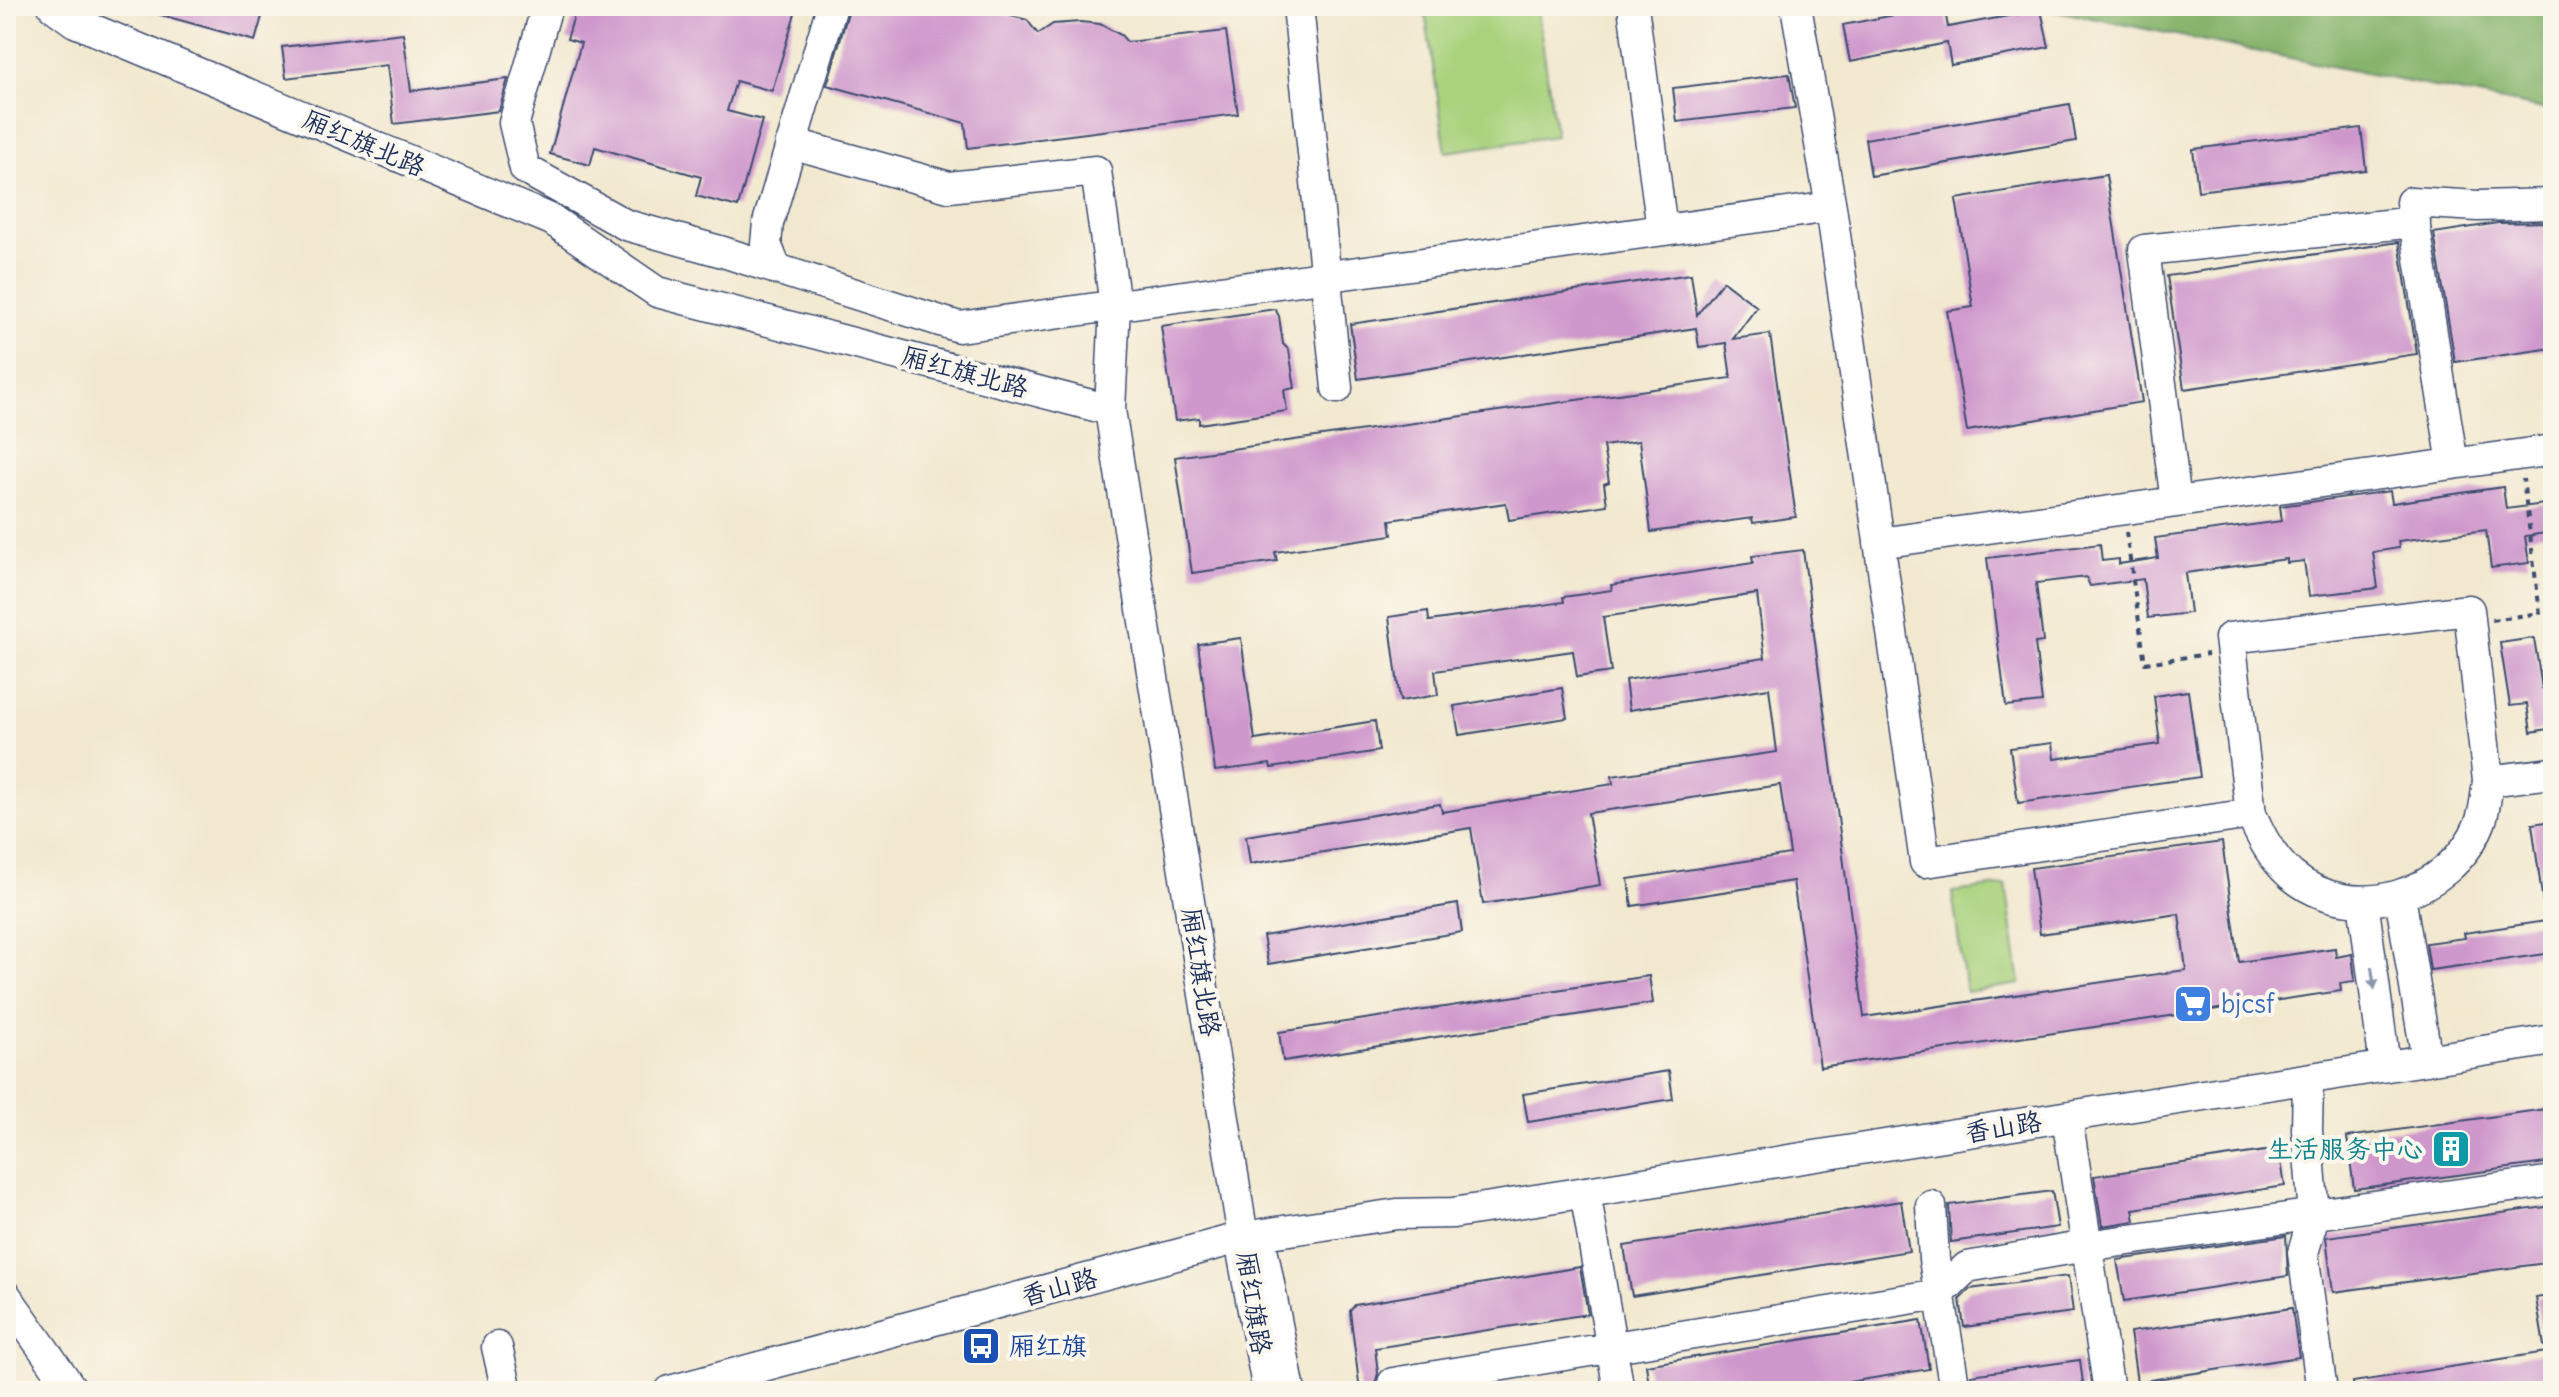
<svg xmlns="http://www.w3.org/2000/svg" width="2559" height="1397" font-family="Delius,'LXGW WenKai TC',sans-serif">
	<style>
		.green { fill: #a9d27d; stroke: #62806e; stroke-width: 2 }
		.forest { fill: #86b46c; stroke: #507265; stroke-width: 2 }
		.building { fill: #cf98cc }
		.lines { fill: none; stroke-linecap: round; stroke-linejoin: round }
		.minor-casing { stroke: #3b4b6f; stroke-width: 33 }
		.path { stroke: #3b4b6f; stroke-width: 4; stroke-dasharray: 6 6; stroke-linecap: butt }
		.minor { stroke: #fff; stroke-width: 30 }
		.oneway { fill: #8d97ae }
		.labels { text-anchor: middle; stroke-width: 8; stroke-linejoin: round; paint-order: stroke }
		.street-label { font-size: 26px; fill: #1b2f5e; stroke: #fbf7ec }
		.shop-label { font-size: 26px; fill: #366cbe; stroke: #fbf7ec; text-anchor: start }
		.culture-label { font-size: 26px; fill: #0d838f; stroke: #fbf7ec; text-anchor: end }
		.transit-label { font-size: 26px; fill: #164399; stroke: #fbf7ec; text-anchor: start }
	</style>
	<rect width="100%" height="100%" fill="#fbf7ec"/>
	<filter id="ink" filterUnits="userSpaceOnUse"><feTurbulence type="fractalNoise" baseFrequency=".0125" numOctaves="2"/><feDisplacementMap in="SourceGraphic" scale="16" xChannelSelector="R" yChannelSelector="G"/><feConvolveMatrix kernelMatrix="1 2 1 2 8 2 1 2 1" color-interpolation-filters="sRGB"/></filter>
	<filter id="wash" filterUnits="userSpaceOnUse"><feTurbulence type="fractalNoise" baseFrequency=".006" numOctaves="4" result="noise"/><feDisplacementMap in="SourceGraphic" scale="32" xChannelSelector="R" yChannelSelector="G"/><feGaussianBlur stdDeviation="1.8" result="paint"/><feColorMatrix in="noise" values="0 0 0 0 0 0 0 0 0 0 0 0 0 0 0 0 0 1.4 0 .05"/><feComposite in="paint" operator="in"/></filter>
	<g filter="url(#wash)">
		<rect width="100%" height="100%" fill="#f2e8cf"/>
		<path class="green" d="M1424 6H1537L1556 136 1446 152Z
			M2006 885 2020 984 1966 992 1952 892Z"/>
		<path class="forest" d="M2032 6H2553V111Z"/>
		<g id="blocks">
			<path class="building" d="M148 6H265L255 41 147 11Z
				M577 6H783L796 10 772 91 736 81 727 111 762 120 738 207 696 196 701 177 595 147 590 165 550 154 581 43 567 39Z
				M850 6H971L1027 20 1038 34 1053 24 1080 22 1100 24 1121 35 1127 42 1226 31 1238 114 968 148 965 123 827 85Z
				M1940 6H1944L1948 27 2041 10 2049 47 1951 65 1947 43 1850 62 1843 25Z
				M403 33 411 91 508 79 499 111 394 124 387 65 286 78 282 47Z
				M1789 74 1795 108 1677 122 1673 88Z
				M2070 104 2076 141 1871 176 1865 139Z
				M2361 128 2366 170 2198 191 2193 149Z
				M2106 175 2142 402 1967 431 1947 311 1973 307 1956 199Z
				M2553 222V348L2455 362 2434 233 2498 223Z
				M2399 242 2417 354 2184 389 2167 276Z
				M1691 274 1697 315 1723 281 1757 307 1733 339 1770 334 1796 517 1753 523 1752 518 1651 532 1639 441 1603 446 1609 482 1604 484 1607 505 1509 520 1506 503 1390 520 1392 535 1275 552 1277 561 1192 573 1175 457 1731 378 1726 343 1699 347 1696 328 1358 379 1350 324Z
				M1275 309 1279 316 1283 344 1289 350 1295 388 1284 390 1287 411 1199 424V418L1175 421 1161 326Z
				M2503 487 2506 509 2553 503V532L2525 536 2529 563 2491 568 2486 530 2398 541 2399 548 2373 552 2378 588 2309 596 2304 561 2287 563V559L2185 573 2190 613 2148 618 2143 579 2090 586 2086 577 2036 583 2043 642 2035 643 2042 702 2006 706 1987 558 2100 544 2102 561 2119 559V564L2158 558 2155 538 2282 521 2280 506 2390 491 2392 503Z
				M1803 550 1864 1017 2186 970 2179 914 2040 934 2031 868 2222 842 2239 962 2335 948 2336 957 2352 954 2355 981 2340 983 2341 991 1820 1067 1793 881 1632 906 1628 879 1790 854 1780 785 1588 813 1600 885 1483 904 1471 828 1250 864 1246 836 1440 804 1442 812 1613 784 1612 776 1777 752 1769 688 1629 710 1625 680 1765 658 1757 594 1603 617 1611 672 1577 677 1573 651 1435 671 1438 695 1400 701 1389 617 1428 611 1429 621 1564 602 1563 597 1612 590 1611 585 1753 563 1752 556Z
				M1241 638 1255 740 1375 721 1379 751 1271 768 1270 764 1215 771 1198 644Z
				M2534 638 2542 688 2553 687V728L2531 732 2527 704 2510 706 2500 643Z
				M1562 688 1567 718 1459 735 1454 706Z
				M2188 691 2200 777 2018 803 2010 748 2052 743 2054 759 2160 744 2154 696Z
				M2553 821V902L2543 903 2532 824Z
				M1458 904 1462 932 1268 964 1263 936Z
				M2553 920V953L2430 970 2426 943 2465 938 2464 933Z
				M1649 976 1653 1003 1283 1061 1279 1032Z
				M1669 1071 1673 1099 1528 1122 1523 1094Z
				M2553 1108V1162L2354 1189 2347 1137Z
				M2279 1149 2285 1186 2133 1209 2135 1221 2102 1226 2094 1176Z
				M2052 1191 2058 1227 1951 1242 1949 1205Z
				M1901 1201 1909 1251 1632 1296 1624 1246Z
				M2553 1206V1262L2333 1292 2326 1237Z
				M2286 1236 2288 1276 2124 1301 2117 1260Z
				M1580 1267 1588 1314 1375 1348 1378 1373 1375 1385 1377 1391H1360L1350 1311 1355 1305Z
				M2068 1276 2073 1312 1964 1327 1960 1299 1970 1289Z
				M2553 1295V1345L2544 1346 2536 1298Z
				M2292 1308 2299 1357 2137 1382 2130 1332Z
				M1921 1320 1929 1369 1794 1391H1650L1646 1365Z
				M2553 1351V1391H2354L2353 1382Z
				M2080 1360 2084 1391H1973L1971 1375Z"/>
		</g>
	</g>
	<g filter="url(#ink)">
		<use href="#blocks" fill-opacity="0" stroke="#3b4b6f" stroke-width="2"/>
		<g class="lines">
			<g class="minor-casing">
				<path id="minor" d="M53 6 75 22 552 220 657 292 1110 410 1243 1237V1256L1268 1391
					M547 6 514 123 525 169 626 225 723 252 959 327 1831 207 1925 862 2251 814C2261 837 2272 858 2291 875 2353 927 2451 895 2480 823 2485 811 2486 795 2488 781L2553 773
					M1298 6 1337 388
					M1633 6 1662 230
					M1796 6 1831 207
					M791 143 949 187 1096 171 1115 305 1110 410
					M776 269 766 244 768 223 832 6
					M2453 464 2411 202 2478 206 2553 204
					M2176 502 2144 250 2415 222
					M1879 543 2553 450
					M2251 814 2230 638 2469 610 2488 781
					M2400 896 2427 1060
					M2363 901 2385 1066
					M2308 1079 2307 1130 2314 1215 2303 1253 2322 1391
					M2067 1117 2109 1391
					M1585 1192 1619 1391
					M1931 1206 1934 1259 1955 1391
					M1263 1253 1290 1391
					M6 1296 73 1391
					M497 1347 507 1391
					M1393 1383 1939 1294 1967 1267 2086 1246 2553 1181
					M670 1391 1243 1237 1397 1214 1453 1213 2553 1040"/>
			</g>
			<path class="path" d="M2126 532 2145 663 2208 654
				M2492 620 2540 613 2523 479"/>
			<use href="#minor" class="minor"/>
		</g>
		<defs><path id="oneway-solid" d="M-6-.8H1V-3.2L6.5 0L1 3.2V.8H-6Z" transform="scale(2)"/></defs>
		<use class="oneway" href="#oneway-solid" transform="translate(2373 978) rotate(82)"/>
	</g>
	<defs>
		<g id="supermarket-square" transform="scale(2)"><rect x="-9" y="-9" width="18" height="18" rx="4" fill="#3f7fe0" stroke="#fbf7ec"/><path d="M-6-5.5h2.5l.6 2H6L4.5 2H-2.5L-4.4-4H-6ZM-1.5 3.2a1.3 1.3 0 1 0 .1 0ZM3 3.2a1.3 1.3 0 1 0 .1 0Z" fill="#fff"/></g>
		<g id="building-square" transform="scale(2)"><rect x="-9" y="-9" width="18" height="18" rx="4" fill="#0f9aa8" stroke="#fbf7ec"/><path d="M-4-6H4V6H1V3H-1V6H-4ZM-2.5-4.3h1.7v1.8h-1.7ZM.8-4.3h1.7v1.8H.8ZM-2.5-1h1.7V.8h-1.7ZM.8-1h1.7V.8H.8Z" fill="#fff"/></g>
		<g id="bus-square" transform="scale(2)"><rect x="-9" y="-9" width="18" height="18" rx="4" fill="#1a4fb4" stroke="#fbf7ec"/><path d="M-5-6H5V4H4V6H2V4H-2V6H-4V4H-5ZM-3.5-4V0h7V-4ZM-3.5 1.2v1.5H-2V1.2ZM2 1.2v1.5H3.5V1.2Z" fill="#fff"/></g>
	</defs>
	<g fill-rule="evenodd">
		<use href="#supermarket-square" x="2193" y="1004"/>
		<use href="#building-square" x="2451" y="1149"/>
		<use href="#bus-square" x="981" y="1346"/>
	</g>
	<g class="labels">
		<g class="street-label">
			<text transform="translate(364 143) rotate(23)" y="9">厢红旗北路</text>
			<text transform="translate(965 372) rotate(15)" y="9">厢红旗北路</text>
			<text transform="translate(1201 972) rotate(81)" y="9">厢红旗北路</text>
			<text transform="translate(2003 1127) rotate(-9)" y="9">香山路</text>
			<text transform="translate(1059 1287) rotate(-15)" y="9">香山路</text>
			<text transform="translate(1254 1303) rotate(81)" y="9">厢红旗路</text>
		</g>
		<g class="shop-label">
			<text x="2221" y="1013">bjcsf</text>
		</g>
		<g class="culture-label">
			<text x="2423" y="1158">生活服务中心</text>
		</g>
		<g class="transit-label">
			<text x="1009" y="1355">厢红旗</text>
		</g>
	</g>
	<rect width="2559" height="1397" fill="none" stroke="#fbf7ec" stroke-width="32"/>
</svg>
